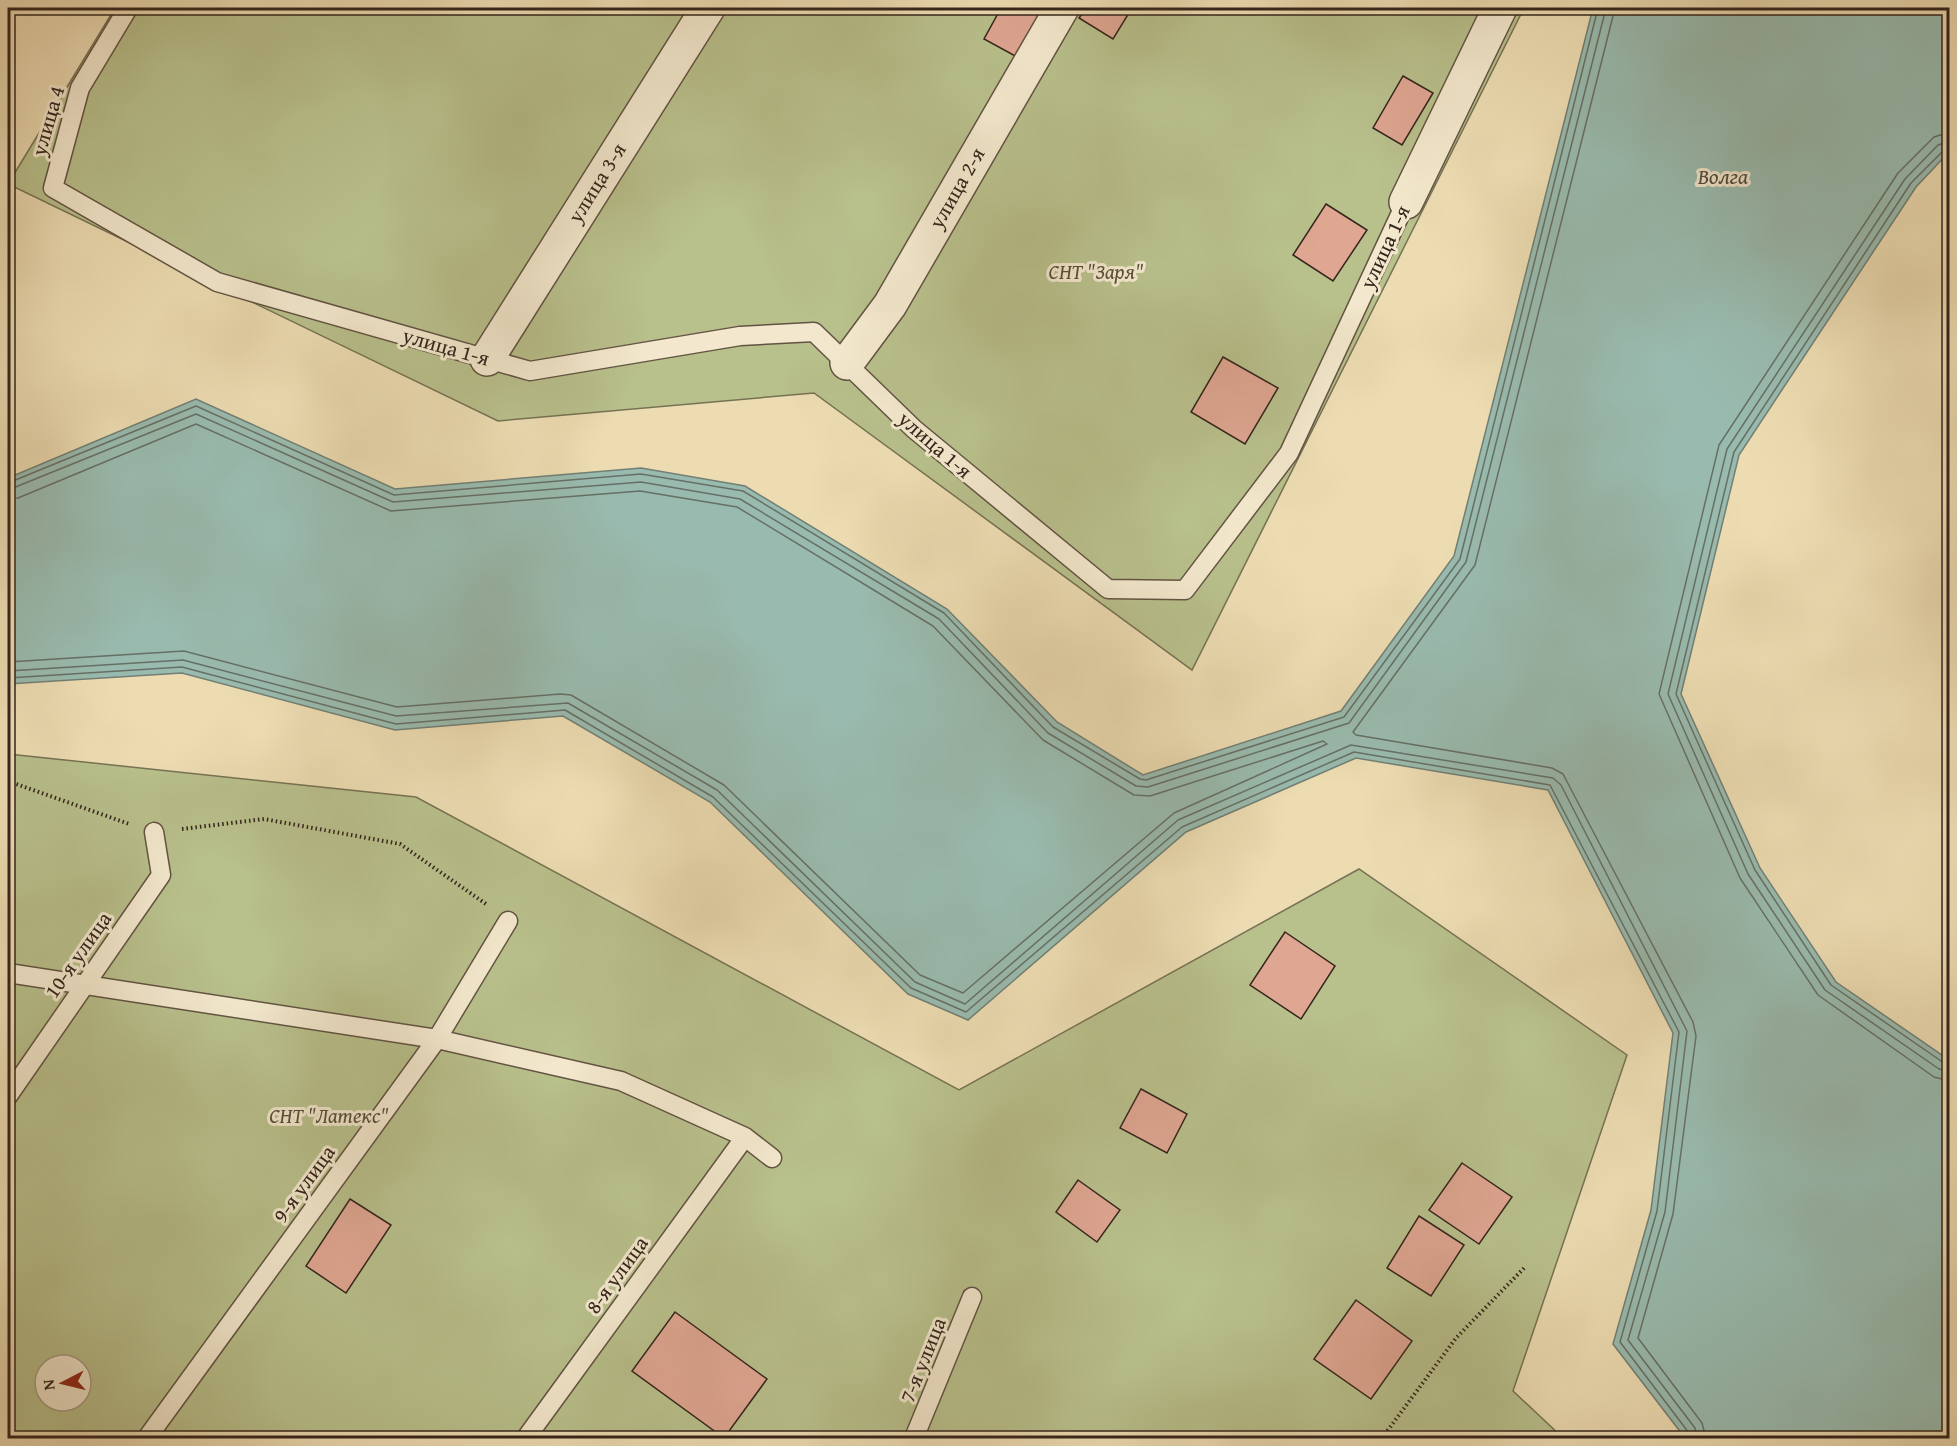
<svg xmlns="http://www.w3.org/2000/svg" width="1957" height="1446" font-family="'Gentium Book Plus',serif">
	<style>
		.green { fill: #b8c08c; stroke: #767254; stroke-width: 1.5; fill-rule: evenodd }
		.water { fill: #99bbaf; stroke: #717f74; stroke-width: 1.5 }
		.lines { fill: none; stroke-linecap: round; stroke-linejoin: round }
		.shore { stroke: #667066; stroke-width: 1.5 }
		.building { fill: #dfa692; stroke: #34251c; stroke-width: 1.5 }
		.lane-casing { stroke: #625342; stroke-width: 21 }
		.street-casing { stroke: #625342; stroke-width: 36 }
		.path { stroke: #34251c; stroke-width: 4; stroke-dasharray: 1.5 3; stroke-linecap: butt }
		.lane { stroke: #f3e8cd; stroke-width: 18 }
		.street { stroke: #f3e8cd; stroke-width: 33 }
		.labels { text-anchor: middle; stroke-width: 6; stroke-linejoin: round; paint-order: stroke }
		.street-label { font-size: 21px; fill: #34251c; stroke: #f3e8cd }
		.park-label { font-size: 21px; font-style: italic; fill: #554c38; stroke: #f3e8cd }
		.water-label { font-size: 22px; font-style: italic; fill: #4d4a41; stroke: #f3e8cd }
	</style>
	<rect width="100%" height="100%" fill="#eddcb2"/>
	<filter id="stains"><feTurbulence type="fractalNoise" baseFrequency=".00333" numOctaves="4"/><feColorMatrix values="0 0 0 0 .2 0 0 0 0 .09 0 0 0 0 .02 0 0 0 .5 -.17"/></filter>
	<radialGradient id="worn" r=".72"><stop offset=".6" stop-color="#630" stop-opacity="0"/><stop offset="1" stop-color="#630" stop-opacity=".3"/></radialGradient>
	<path class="green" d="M115 8H1524L1192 670 814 393 498 421 8 184Z
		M8 754 416 797 959 1090 1359 869 1627 1055 1513 1391 1563 1438H8ZM45 1365H81V1401H45Z"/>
	<path class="water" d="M1593 8H1949V152L1916 187 1739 455 1681 694 1760 868 1836 982 1949 1060V1438H1685L1613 1344 1651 1210 1673 1033 1548 790 1356 758 1186 832 968 1020 908 994 710 802 563 716 395 730 182 673 8 684V478L196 399 395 489 641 468 745 486 947 609 1057 722 1143 775 1341 711 1454 556Z"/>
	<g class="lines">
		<path class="shore" d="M1615 8 1475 565 1353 732 1356 735 1552 768 1563 774 1693 1022 1696 1036 1673 1214 1638 1338 1702 1423 1706 1438
			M1950 132 1934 137 1898 173 1719 445 1659 694 1740 878 1818 995 1934 1077 1950 1081
			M1950 141 1938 145 1905 179 1727 449 1668 694 1748 874 1825 990 1939 1069 1950 1072
			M1950 149 1943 151 1911 183 1734 452 1676 694 1755 870 1831 985 1944 1063 1950 1064
			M8 483 196 406 394 495 641 474 743 491 944 613 1053 727 1140 779 1146 780 1344 717 1460 559 1598 8
			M8 490 196 414 393 502 641 482 740 499 939 619 1048 733 1136 786 1148 787 1349 723 1466 562 1606 8
			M8 499 18 498 196 424 391 511 640 491 737 507 933 626 1043 740 1134 795 1150 796 1323 741 1327 744 1174 813 963 993 920 975 724 785 571 695 560 694 397 707 184 651 8 662
			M8 671 183 660 396 716 568 703 717 790 915 982 965 1004 1178 820 1351 745 1553 778 1561 785 1687 1031 1665 1212 1628 1340 1695 1428 1697 1438
			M8 678 182 667 396 724 565 710 713 797 911 988 966 1012 1182 827 1354 752 1550 785 1679 1032 1657 1211 1620 1342 1689 1433 1690 1438"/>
	</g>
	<path class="building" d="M1001 8H1025L1040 16 1017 57 984 39Z
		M1086 8H1132L1113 39 1079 18Z
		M1403 76 1433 93 1402 145 1373 128Z
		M1326 204 1367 230 1333 281 1293 255Z
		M1223 357 1278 388 1245 444 1191 412Z
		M1285 932 1335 966 1301 1019 1250 985Z
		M1141 1089 1187 1114 1167 1153 1120 1128Z
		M1462 1163 1512 1197 1479 1244 1429 1210Z
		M1078 1180 1120 1210 1097 1242 1056 1212Z
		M350 1199 391 1225 346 1293 306 1266Z
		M1419 1216 1464 1245 1431 1296 1387 1268Z
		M1356 1300 1412 1341 1371 1399 1314 1359Z
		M675 1312 767 1379 724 1438 632 1371Z"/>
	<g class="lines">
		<g class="lane-casing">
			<path id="lane" d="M128 8 80 88 53 188 217 282 530 371 740 336 814 332 914 429 1108 589 1185 590 1289 453 1406 202
				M8 973 437 1039 621 1081 745 1137 772 1158
				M8 1096 161 875 154 832
				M147 1438 437 1039 508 921
				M526 1438 745 1137
				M914 1438 972 1297"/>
		</g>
		<g class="street-casing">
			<path id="street" d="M1406 202 1500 8
				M487 359 708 8
				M847 363 890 305 1062 8"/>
		</g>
		<path class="path" d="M8 781 129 824
			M182 829 264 819 400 844 486 904
			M1382 1438 1456 1338 1526 1266"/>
		<use href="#lane" class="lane"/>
		<use href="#street" class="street"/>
	</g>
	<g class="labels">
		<g class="street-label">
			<text transform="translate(48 121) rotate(-74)" y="7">улица 4</text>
			<text transform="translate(597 183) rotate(-58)" y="7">улица 3-я</text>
			<text transform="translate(957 188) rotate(-60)" y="7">улица 2-я</text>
			<text transform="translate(1385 247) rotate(-65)" y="7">улица 1-я</text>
			<text transform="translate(446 347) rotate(16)" y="7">улица 1-я</text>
			<text transform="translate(935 445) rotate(41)" y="7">улица 1-я</text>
			<text transform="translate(78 955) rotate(-55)" y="7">10-я улица</text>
			<text transform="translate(304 1184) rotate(-54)" y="7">9-я улица</text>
			<text transform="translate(617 1275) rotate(-54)" y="7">8-я улица</text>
			<text transform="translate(923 1360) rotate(-68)" y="7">7-я улица</text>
		</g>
		<g class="park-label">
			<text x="1096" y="279">СНТ "Заря"</text>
			<text x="329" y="1123">СНТ "Латекс"</text>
		</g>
		<g class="water-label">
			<text x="1723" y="184">Волга</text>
		</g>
	</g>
	<rect width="1957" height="1446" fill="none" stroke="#eddcb2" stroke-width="30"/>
	<rect x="9" y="9" width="1939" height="1428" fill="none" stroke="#34251c" stroke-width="3"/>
	<rect x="15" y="15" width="1927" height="1416" fill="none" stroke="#34251c" stroke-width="1.5"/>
	<g transform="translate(63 1383) rotate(263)"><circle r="28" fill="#f3e8cd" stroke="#a79a86" stroke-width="1.5"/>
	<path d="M0-4.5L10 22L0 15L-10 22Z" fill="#8f2418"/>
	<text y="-9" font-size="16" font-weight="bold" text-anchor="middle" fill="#34251c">N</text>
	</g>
	<rect width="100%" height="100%" filter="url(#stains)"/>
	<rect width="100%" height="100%" fill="url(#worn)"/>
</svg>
